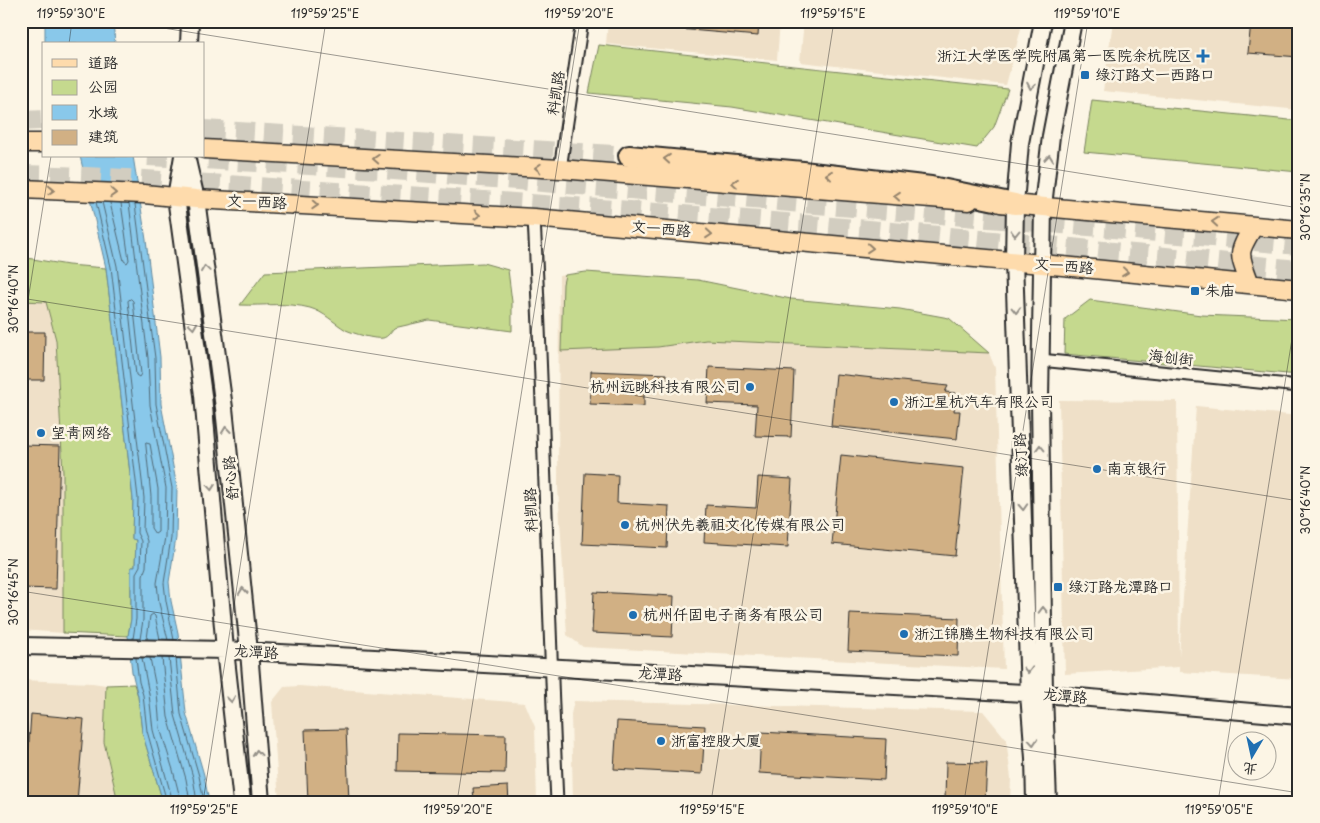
<svg xmlns="http://www.w3.org/2000/svg" width="1320" height="823" font-family="'Playpen Sans','LXGW WenKai TC',sans-serif">
	<style>
		.built { fill: #efe0c8 }
		.green { fill: #c5d98e; stroke: #78825c }
		.water { fill: #89c8ea; stroke: #63899e }
		.lines { fill: none; stroke-linecap: round; stroke-linejoin: round }
		.shore { stroke: #516a77; stroke-width: 1 }
		.building { fill: #d1b084; stroke: #2b2b2b }
		.highway-tunnel { stroke: #d2cdc0; stroke-width: 20; stroke-dasharray: 20 10; stroke-linecap: butt }
		.street-casing { stroke: #2b2b2b; stroke-width: 15 }
		.secondary-casing { stroke: #2b2b2b; stroke-width: 20 }
		.primary-casing { stroke: #2b2b2b; stroke-width: 21 }
		.highway-casing { stroke: #2b2b2b; stroke-width: 24 }
		.street { stroke: #fcf5e5; stroke-width: 11 }
		.secondary { stroke: #fcf5e5; stroke-width: 16 }
		.primary { stroke: #fedbac; stroke-width: 18 }
		.highway { stroke: #fedbac; stroke-width: 20 }
		.oneway { stroke: #949088 }
		.oneway2 { stroke: #94836c }
		.ticks { fill: none; stroke: #2b2b2b; stroke-width: 1; stroke-opacity: 0.45 }
		.poi-dot { fill: #1f6fb2; stroke: #fcf5e5; stroke-width: 2 }
		.labels { text-anchor: middle; stroke-width: 5; stroke-linejoin: round; paint-order: stroke }
		.poi-label { font-size: 15px; fill: #2b2b2b; stroke: #fcf5e5; text-anchor: start }
		.street-label { font-size: 15px; fill: #2b2b2b; stroke: #fcf5e5 }
		.neatline { fill: none; stroke: #2b2b2b; stroke-width: 2 }
		.ticks-label { font-size: 12px; text-anchor: middle; fill: #2b2b2b }
	</style>
	<rect width="100%" height="100%" fill="#fcf5e5"/>
	<filter id="ink" filterUnits="userSpaceOnUse"><feTurbulence type="fractalNoise" baseFrequency=".02" numOctaves="2"/><feDisplacementMap in="SourceGraphic" scale="10" xChannelSelector="R" yChannelSelector="G"/><feConvolveMatrix kernelMatrix="1 2 1 2 8 2 1 2 1" color-interpolation-filters="sRGB"/></filter>
	<g filter="url(#ink)">
		<path class="built" d="M608 21H780L777 60 606 44Z
			M804 21H1023L1006 85 800 62Z
			M1113 21H1299V110L1103 91Z
			M586 272 698 280 791 299 900 309 949 318 989 353 995 368 1004 669 583 647 567 635 558 487 559 276Z
			M21 301 46 302 56 340 63 473V633L21 630Z
			M1059 400 1177 401 1179 657 1196 406 1299 416V679L1179 672V667L1065 674Z
			M21 680 92 683 106 685 104 742 118 802H21Z
			M299 686 525 703 535 727 537 802H279L272 702 284 687Z
			M574 701 983 711 1006 739 1011 778 1010 802H573L571 714Z"/>
		<path class="green" d="M599 45 1008 89 994 127 977 148 732 107 589 93Z
			M1092 100 1299 121V172L1084 152Z
			M21 257 68 265 106 268 133 499 132 538 136 539 135 567H131V619L128 636 63 633V473L56 340 46 302 21 301Z
			M483 263 508 270 512 302V331L429 320 394 328C391 331 388 337 383 338 376 340 352 333 346 330 334 323 324 312 310 308 288 302 263 306 240 305L265 272Z
			M586 272 698 280 791 299 900 309 949 318 989 353 706 340 658 347 561 351 563 284 565 275Z
			M1090 300 1201 315 1299 319V375L1064 354 1065 319Z
			M134 684 138 696 142 732 163 802H118L104 742 106 685Z"/>
		<path class="water" d="M45 21H113L115 44H45Z
			M80 156H133L146 240 160 357 161 404 177 487 176 538 169 582 171 601 178 633 186 713 204 775 209 802H163L142 732 138 696 132 672 128 636 131 619V567H135L136 540 132 539 133 499 106 268Z"/>
		<g class="lines">
			<path class="shore" d="M96 202 111 267 138 498 137 533 141 541 140 566 136 573V619L133 639
				M102 202 117 266 144 498 143 530 147 541 146 567 143 575V620L140 639
				M110 203 124 261 127 263 129 260 121 203
				M129 203 148 358 150 405 166 488 165 537 157 583 159 603 168 640
				M135 204 155 358 156 404 172 488 171 538 164 583 166 601 174 640
				M131 299 133 301 141 374 139 377 136 375 128 301Z
				M146 443 150 444 158 489V532L155 534 151 528V497Z
				M147 639 150 616 153 614 155 616 160 639
				M136 658 139 682 143 695 147 731 167 802
				M142 658 149 694 153 730 173 802
				M150 658 157 693 160 728 173 770 181 802
				M162 658 168 717 186 779 190 802
				M169 658 175 715 193 777 197 802
				M176 658 181 714 199 776 204 802"/>
		</g>
		<path class="building" d="M633 21H759L758 36 633 25Z
			M935 21H979V25Z
			M1251 21H1299V57L1248 53Z
			M21 332H45L44 380H21Z
			M709 367 794 371 791 437 755 436 757 405 707 403Z
			M591 371 667 374 666 388 644 387V406L590 404Z
			M836 374 948 386 945 392 956 393 954 411H960L957 439 831 426Z
			M23 445 60 446 56 589 21 588Z
			M841 455 964 468 955 556 832 544Z
			M585 473 618 475 617 503 669 506 667 548 582 544Z
			M758 477 792 479 788 547 704 542 706 505 756 508Z
			M594 592 674 596 672 637 592 633Z
			M850 613 959 618 958 656 848 651Z
			M31 714 84 719 77 802H25Z
			M617 721 705 726 702 774 614 769Z
			M346 729 349 802H308L305 730Z
			M761 732 886 739 884 780 759 773Z
			M398 733 506 735 505 773 397 771Z
			M946 762 987 763 985 802 945 800Z
			M508 786 509 802H474L473 788Z"/>
		<g class="lines">
			<path class="highway-tunnel" d="M21 121 44 120
				M204 130 629 156
				M148 156 381 169 1113 228 1299 245
				M21 175C126 177 231 186 336 192 658 210 978 238 1299 270"/>
			<g class="street-casing">
				<path id="street" d="M560 169 582 21
					M534 218C544 412 548 607 557 802
					M1040 360 1299 386"/>
			</g>
			<g class="secondary-casing">
				<path id="secondary" d="M189 44 190 21
					M183 156 176 197 203 395 225 650 242 802
					M186 156 196 199 224 408 249 651 261 802
					M21 646 225 650 1044 694 1299 716
					M1035 802 1034 758 1029 694 1014 261 1015 204 1020 143 1043 21
					M1048 802 1044 694 1040 400 1043 206 1051 136 1073 21"/>
			</g>
			<g class="primary-casing">
				<path id="primary" d="M21 143H44
					M204 149 560 169 969 201
					M21 189 144 194 196 199 534 218 1042 264 1299 289
					M1000 203 1299 230
					M1250 284C1239 253 1236 255 1254 226"/>
			</g>
			<g class="highway-casing">
				<path id="highway" d="M629 156 803 172 931 187 1015 204"/>
			</g>
			<use href="#street" class="street"/>
			<use href="#secondary" class="secondary"/>
			<use href="#primary" class="primary"/>
			<use href="#highway" class="highway"/>
		</g>
		<defs><path id="oneway-chevron" d="M-2-3.5L2.5 0L-2 3.5" fill="none" stroke-width="1.6" stroke-linecap="round" stroke-linejoin="round" transform="scale(1.25)"/></defs>
		<g class="oneway">
			<use href="#oneway-chevron" transform="translate(1031 86) rotate(101)"/>
			<use href="#oneway-chevron" transform="translate(1049 158) rotate(-83)"/>
			<use href="#oneway-chevron" transform="translate(1015 233) rotate(91)"/>
			<use href="#oneway-chevron" transform="translate(205 269) rotate(-98)"/>
			<use href="#oneway-chevron" transform="translate(1016 310) rotate(88)"/>
			<use href="#oneway-chevron" transform="translate(193 326) rotate(82)"/>
			<use href="#oneway-chevron" transform="translate(226 430) rotate(-96)"/>
			<use href="#oneway-chevron" transform="translate(1040 448) rotate(-91)"/>
			<use href="#oneway-chevron" transform="translate(211 487) rotate(85)"/>
			<use href="#oneway-chevron" transform="translate(1023 507) rotate(87)"/>
			<use href="#oneway-chevron" transform="translate(243 591) rotate(-96)"/>
			<use href="#oneway-chevron" transform="translate(1043 610) rotate(-91)"/>
			<use href="#oneway-chevron" transform="translate(1028 670) rotate(89)"/>
			<use href="#oneway-chevron" transform="translate(231 699) rotate(84)"/>
			<use href="#oneway-chevron" transform="translate(1033 742) rotate(86)"/>
			<use href="#oneway-chevron" transform="translate(257 753) rotate(-95)"/>
		</g>
		<g class="oneway2">
			<use href="#oneway-chevron" transform="translate(376 159) rotate(-177)"/>
			<use href="#oneway-chevron" transform="translate(667 159) rotate(-175)"/>
			<use href="#oneway-chevron" transform="translate(538 168) rotate(-177)"/>
			<use href="#oneway-chevron" transform="translate(829 175) rotate(-174)"/>
			<use href="#oneway-chevron" transform="translate(735 183) rotate(-175)"/>
			<use href="#oneway-chevron" transform="translate(51 190) rotate(2)"/>
			<use href="#oneway-chevron" transform="translate(113 193) rotate(3)"/>
			<use href="#oneway-chevron" transform="translate(897 196) rotate(-175)"/>
			<use href="#oneway-chevron" transform="translate(315 205) rotate(3)"/>
			<use href="#oneway-chevron" transform="translate(477 215) rotate(3)"/>
			<use href="#oneway-chevron" transform="translate(1215 222) rotate(-175)"/>
			<use href="#oneway-chevron" transform="translate(709 234) rotate(5)"/>
			<use href="#oneway-chevron" transform="translate(870 248) rotate(5)"/>
			<use href="#oneway-chevron" transform="translate(1125 272) rotate(6)"/>
		</g>
	</g>
	<path class="ticks" d="M119 21 1299 208M69 44 72 21M21 298 1299 501M21 344 51 156M21 591 1299 793M203 802 326 21M457 802 580 21M711 802 834 21M964 802 1088 21M1218 802 1299 295"/>
	<g class="poi-dot">
		<path d="M1200.5 48.5h5v5h5v5h-5v5h-5v-5h-5v-5h5z"/>
		<rect x="1080" y="70" width="10" height="10" rx="2.5"/>
		<rect x="1190" y="286" width="10" height="10" rx="2.5"/>
		<circle cx="750" cy="387" r="5"/>
		<circle cx="894" cy="402" r="5"/>
		<circle cx="41" cy="433" r="5"/>
		<circle cx="1097" cy="469" r="5"/>
		<circle cx="625" cy="525" r="5"/>
		<rect x="1053" y="582" width="10" height="10" rx="2.5"/>
		<circle cx="633" cy="615" r="5"/>
		<circle cx="904" cy="634" r="5"/>
		<circle cx="661" cy="741" r="5"/>
	</g>
	<g class="labels">
		<g class="poi-label">
			<text x="1192" y="61" text-anchor="end">浙江大学医学院附属第一医院余杭院区</text>
			<text x="1095" y="80">绿汀路文一西路口</text>
			<text x="1205" y="296">朱庙</text>
			<text x="740" y="392" text-anchor="end">杭州远眺科技有限公司</text>
			<text x="904" y="407">浙江星杭汽车有限公司</text>
			<text x="51" y="438">望青网络</text>
			<text x="1107" y="474">南京银行</text>
			<text x="635" y="530">杭州伏先羲祖文化传媒有限公司</text>
			<text x="1068" y="592">绿汀路龙潭路口</text>
			<text x="643" y="620">杭州仟固电子商务有限公司</text>
			<text x="914" y="639">浙江锦腾生物科技有限公司</text>
			<text x="671" y="746">浙富控股大厦</text>
		</g>
		<g class="street-label">
			<text transform="translate(556 93) rotate(-81)" y="5">科凯路</text>
			<text transform="translate(257 202) rotate(3)" y="5">文一西路</text>
			<text transform="translate(661 229) rotate(5)" y="5">文一西路</text>
			<text transform="translate(1064 266) rotate(5)" y="5">文一西路</text>
			<text transform="translate(1171 358) rotate(6)" y="5">海创街</text>
			<text transform="translate(1021 455) rotate(-93)" y="5">绿汀路</text>
			<text transform="translate(231 478) rotate(-96)" y="5">舒心路</text>
			<text transform="translate(531 510) rotate(-92)" y="5">科凯路</text>
			<text transform="translate(256 652) rotate(3)" y="5">龙潭路</text>
			<text transform="translate(660 674) rotate(3)" y="5">龙潭路</text>
			<text transform="translate(1065 696) rotate(5)" y="5">龙潭路</text>
		</g>
	</g>
	<rect width="1320" height="823" fill="none" stroke="#fcf5e5" stroke-width="55"/>
	<rect x="42" y="42" width="162" height="115" fill="#fcf5e5" stroke="#a8a49b"/>
	<rect x="52" y="59" width="25" height="8" fill="#fedbac" stroke="#a8a49b"/>
	<text x="88" y="68" font-size="15" fill="#2b2b2b">道路</text>
	<rect x="52" y="80" width="25" height="15" fill="#c5d98e" stroke="#a8a49b"/>
	<text x="88" y="92" font-size="15" fill="#2b2b2b">公园</text>
	<rect x="52" y="105" width="25" height="15" fill="#89c8ea" stroke="#a8a49b"/>
	<text x="88" y="118" font-size="15" fill="#2b2b2b">水域</text>
	<rect x="52" y="130" width="25" height="15" fill="#d1b084" stroke="#a8a49b"/>
	<text x="88" y="142" font-size="15" fill="#2b2b2b">建筑</text>
	<g transform="translate(1252 756) rotate(189)"><circle r="24" fill="#fcf5e5" stroke="#a8a49b"/>
	<path d="M0-4L9 19L0 12L-9 19Z" fill="#1f6fb2"/>
	<text y="-8" font-size="14" font-weight="bold" text-anchor="middle" fill="#2b2b2b">北</text>
	</g>
	<rect x="28" y="28" width="1264" height="768" class="neatline"/>
	<g class="ticks-label">
		<text x="71" y="18">119°59'30"E</text>
		<text x="325" y="18">119°59'25"E</text>
		<text x="579" y="18">119°59'20"E</text>
		<text x="833" y="18">119°59'15"E</text>
		<text x="1087" y="18">119°59'10"E</text>
		<text transform="translate(1306 207) rotate(-90)" y="4">30°16'35"N</text>
		<text transform="translate(14 299) rotate(-90)" y="4">30°16'40"N</text>
		<text transform="translate(1306 500) rotate(-90)" y="4">30°16'40"N</text>
		<text transform="translate(14 592) rotate(-90)" y="4">30°16'45"N</text>
		<text x="204" y="814">119°59'25"E</text>
		<text x="458" y="814">119°59'20"E</text>
		<text x="712" y="814">119°59'15"E</text>
		<text x="965" y="814">119°59'10"E</text>
		<text x="1219" y="814">119°59'05"E</text>
	</g>
</svg>
